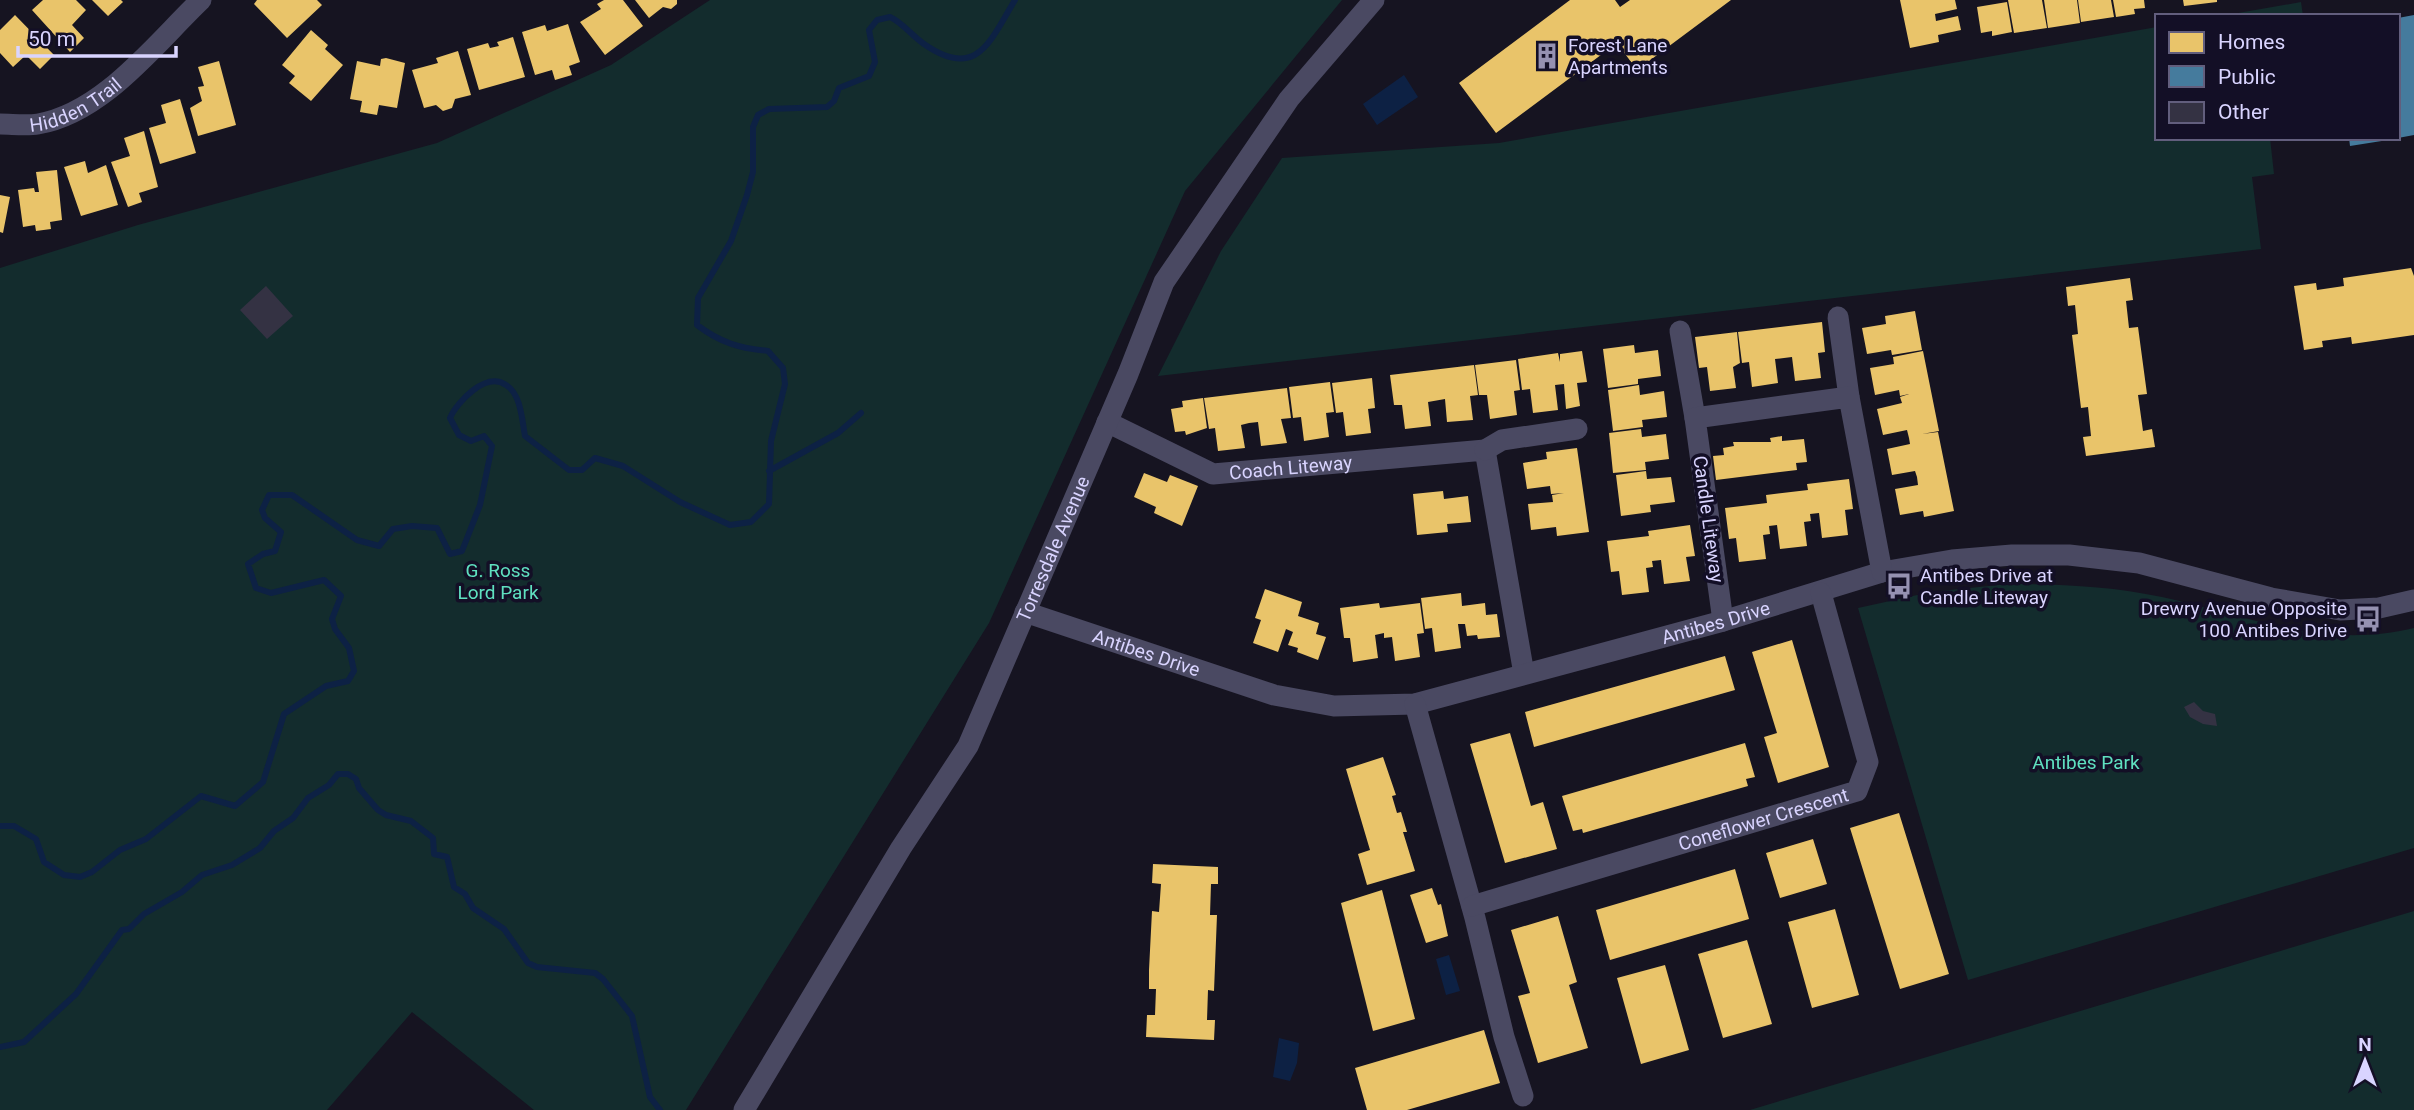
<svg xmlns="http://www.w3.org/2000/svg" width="2414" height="1110" font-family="Roboto,sans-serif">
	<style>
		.green { fill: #132c2d }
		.water { fill: #0d2144 }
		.homes { fill: #e9c46a }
		.public { fill: #457b9d }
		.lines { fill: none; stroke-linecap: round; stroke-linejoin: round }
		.stream { stroke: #0d2144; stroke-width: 6 }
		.building { fill: #343243 }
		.minor { stroke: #4a4962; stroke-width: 21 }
		.labels { text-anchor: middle; stroke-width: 7; stroke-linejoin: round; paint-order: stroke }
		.poi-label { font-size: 19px; fill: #d9d4ff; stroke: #130f26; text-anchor: start }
		.street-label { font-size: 19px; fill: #d9d4ff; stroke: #130f26 }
		.park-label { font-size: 19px; fill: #5fe0c0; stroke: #130f26 }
	</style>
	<rect width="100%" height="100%" fill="#161421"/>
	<path class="green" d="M710 0H1342L1185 191 989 623 686 1110H534L412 1012 327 1110H0V268L138 225 437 143 611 65Z
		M2301 2 2303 16H2221Z
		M2157 27V138H2270L2274 174 2252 177 2261 249 1158 376 1221 251 1282 158 1499 143Z
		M2008 584C2060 584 2111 586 2162 597 2250 616 2323 650 2414 628V848L1968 980 1858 608 1931 592Z
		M2414 911V1110H1750Z"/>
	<path class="water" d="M1404 75 1418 97 1377 125 1363 104Z
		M1449 955 1460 991 1446 995 1436 959Z
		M1279 1038 1299 1043 1297 1063 1290 1081 1273 1077Z"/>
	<path class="homes" d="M43 0H76L86 10 72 25 84 38 70 52 32 10Z
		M92 0H121L123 2 108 16Z
		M257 0H317L322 5 287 38 254 4Z
		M604 0H623L643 26 605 55 580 22 601 9 597 4Z
		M635 0H677V4L671 9 663 7 649 18Z
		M1570 0H1615L1620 7 1630 0H1731L1637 70 1617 43 1496 133 1459 83Z
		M1900 0H1955L1957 9 1935 14 1936 21 1958 16 1961 30 1938 35 1939 42 1910 48Z
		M2008 0H2042L2047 28 2014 33Z
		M2044 0H2077L2080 23 2048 28Z
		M2078 0H2111L2114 17 2081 22Z
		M2113 0H2144L2145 8 2134 9 2135 14 2116 17Z
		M2183 0H2217V2L2184 6Z
		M2007 2 2012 32 1992 36V31L1981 33 1977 7Z
		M15 15 54 55 40 69 26 55 13 67 0 53V30Z
		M568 24 580 62 569 66 572 75 555 80 552 70 535 75 522 32 545 25 547 31Z
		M311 30 328 45 325 49 343 65 311 101 289 83 295 76 282 65Z
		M513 37 525 77 479 90 467 49 488 43 490 48 499 46 497 42Z
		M458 51 471 95 455 99 452 108 443 111 436 105 424 108 412 70 438 63 436 58Z
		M386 58 405 63 397 108 379 105 377 115 360 112 362 101 350 99 357 61 380 66 381 59Z
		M219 61 236 125 198 136 190 108 202 101 198 87 204 86 198 67Z
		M180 99 196 153 160 164 149 128 166 123 161 105Z
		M144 131 158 187 139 193 142 202 128 207 111 162 130 156 124 138Z
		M85 161 88 173 106 165 118 205 81 216 64 167Z
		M57 170 62 220 50 222 51 229 36 231 35 225 23 227 18 190 34 188 35 192H39L36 172Z
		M0 195 10 197 3 233 0 232Z
		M2411 268 2414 276V335L2352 344 2351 337 2322 341 2323 347 2304 350 2294 286 2316 283 2317 290 2344 286 2343 278Z
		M2130 278 2133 300 2126 301 2129 328 2138 327 2147 394 2138 395 2143 431 2152 429 2155 447 2086 456 2083 437 2091 436 2088 407 2081 408 2072 335 2078 334 2075 305 2068 306 2066 287Z
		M1915 311 1922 350 1892 355 1891 350 1867 354 1862 328 1886 324 1885 316Z
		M1822 322 1825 352 1818 353 1821 378 1795 381 1792 357 1784 358 1775 359 1778 383 1752 387 1749 362 1742 363 1738 332Z
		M1737 332 1740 363 1733 367 1736 388 1710 391 1707 367 1699 368 1695 337Z
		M1634 345 1635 353 1658 350 1661 376 1638 379V384L1608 388 1603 349Z
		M1582 351 1587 382 1577 383 1580 406 1566 409 1564 384 1555 385 1558 410 1533 413 1530 389 1522 390 1518 359 1558 353 1560 362V354Z
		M1923 351 1939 431 1922 434 1938 432 1954 511 1924 517 1923 511 1900 515 1895 489 1918 485 1917 477 1915 471 1892 475 1887 449 1910 444 1909 438 1907 430 1883 435 1877 409 1902 403 1900 397 1909 394 1900 396 1899 390 1875 395 1870 368 1894 364 1893 357Z
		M1516 360 1520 390 1514 391 1517 415 1490 419 1487 395H1479L1475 365Z
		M1474 365 1478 395 1470 396 1473 420 1447 422 1445 399 1428 402 1431 426 1405 429 1402 405H1394L1390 375Z
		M1372 378 1375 408 1368 409 1371 433 1346 436 1343 412 1336 413 1332 383Z
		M1330 382 1334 412 1326 413 1329 437 1304 441 1301 417 1293 418 1289 387Z
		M1639 385 1640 395 1664 391 1667 417 1642 420 1643 427 1613 431 1608 390Z
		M1287 388 1291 418 1281 419 1287 443 1261 446 1258 422 1249 423 1241 425 1245 448 1218 451 1215 428 1209 429 1204 398Z
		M1203 398 1207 428 1186 435 1185 431 1175 432 1171 409 1183 407 1182 401Z
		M1641 429 1642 437 1666 434 1669 459 1645 462 1646 470 1613 473 1609 433Z
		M1782 436V441L1804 439 1807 462 1796 463 1797 470 1716 480 1713 456 1724 455 1723 448 1734 446 1733 442H1771L1770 438Z
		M1577 448 1589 532 1557 536 1556 527 1531 530 1528 504 1553 502 1552 495 1564 493 1551 494 1550 486 1527 489 1523 463 1547 459 1546 452Z
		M1646 471 1647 479 1671 477 1675 502 1650 505 1651 512 1621 516 1616 475Z
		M1144 473 1167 482 1170 475 1198 486 1182 526 1154 513 1156 507 1134 497Z
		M1849 479 1853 509 1845 510 1848 535 1822 538 1819 513 1810 514 1811 521 1804 522 1807 546 1780 549 1777 525 1769 526 1770 534 1763 535 1766 559 1739 562 1736 538 1729 539 1725 508 1767 503 1766 495 1808 490 1807 484Z
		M1443 491 1444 499 1468 496 1471 522 1447 524 1448 532 1417 535 1413 494Z
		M1690 525 1695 556 1686 557 1690 581 1664 584 1661 560 1652 561 1653 567 1646 568 1649 592 1622 595 1619 571 1611 572 1607 541 1649 536 1648 531Z
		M1265 589 1302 602 1298 616 1319 623 1316 634 1326 637 1318 660 1297 652 1298 648 1288 645 1293 632 1286 629 1278 652 1253 643 1261 620 1255 618Z
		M1461 593 1462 606 1485 603 1486 615 1497 614 1500 637 1478 639 1477 635 1467 636 1465 624H1458L1461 648 1435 652 1432 628 1425 629 1421 598Z
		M1379 603 1380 608 1420 603 1424 633 1417 634 1420 657 1395 661 1392 637 1384 638V633L1375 635 1378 658 1353 662 1350 638H1344L1340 608Z
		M1792 640 1829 767 1778 783 1764 737 1777 733 1752 652Z
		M1725 656 1735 690 1534 747 1525 712Z
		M1510 733 1531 806 1543 802 1557 849 1505 863 1470 744Z
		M1745 743 1755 777 1746 779 1748 786 1583 833 1582 829 1573 831 1562 796Z
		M1383 757 1396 795 1392 796 1397 813 1401 812 1407 832H1403L1415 871 1367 885 1358 854 1370 850 1346 769Z
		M1899 813 1949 974 1900 989 1850 828Z
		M1813 839 1827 884 1780 898 1766 853Z
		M1153 864 1218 867V884H1211L1210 915H1217L1214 991 1208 990 1207 1020H1215L1214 1040 1146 1037 1147 1015H1155L1156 989H1149V970L1152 911 1159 912 1161 884 1152 883Z
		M1735 869 1749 919 1610 960 1596 910Z
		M1432 888 1438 905 1441 904 1448 936 1426 943 1410 895Z
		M1382 890 1415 1019 1373 1031 1341 903Z
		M1835 909 1859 995 1812 1008 1788 922Z
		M1558 916 1577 982 1569 985 1588 1048 1538 1063 1518 996 1530 993 1511 930Z
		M1747 940 1772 1024 1723 1038 1698 954Z
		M1665 965 1689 1050 1641 1064 1617 978Z
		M1484 1030 1500 1083 1407 1110H1367L1355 1068Z"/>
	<path class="public" d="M2414 15V135L2398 138V18Z
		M2349 138H2388V140L2350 146Z"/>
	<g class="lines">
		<path class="stream" d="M769 471 838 433 861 413
			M0 826H14L36 839 44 862 64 875 80 877 92 872 120 850 146 839 201 796 235 806 263 782 284 714 326 686 348 681 354 671 349 648 335 629 332 619 341 596 324 580 271 593 256 588 248 564 263 554 275 551 281 532 265 518 262 510 269 495H292L357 540 379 546 393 529 412 526 437 528 450 554 462 551 480 505 492 446 484 436 471 441 459 435 450 418C457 402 486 371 506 385 521 394 522 420 525 436L569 470H582L595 458 623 466 680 502 730 525 751 522 769 504 771 441 785 384 783 368 768 351C739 348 721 343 697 325L698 298 731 241 747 195 753 172V127L758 115 769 109 827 107 834 101 839 88 869 76 875 62 869 30 877 20 890 17C903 23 911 35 924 44 977 81 990 41 1015 0
			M0 1047 24 1042 76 994 122 930 129 929 144 914 182 892 202 875 232 865 260 848 274 831 293 818 308 798 329 785 338 774H348L356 779 359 788 378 810 386 815 411 821 433 838 434 854 447 857 454 887 465 894 473 908 504 929 528 963 537 967 595 973 603 979 632 1016 650 1097 660 1110"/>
	</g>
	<path class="building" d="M266 286 293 316 267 339 240 310Z
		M2194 702 2203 711 2215 714 2217 726 2203 724 2190 717 2184 707Z"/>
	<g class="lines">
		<g class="minor">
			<path id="s1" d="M0 124C12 124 26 126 38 124 103 113 155 44 201 0"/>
			<path d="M1838 317 1849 397"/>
			<path d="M1680 331 1695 418"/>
			<path id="s2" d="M1107 422 1213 474 1485 450 1524 674"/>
			<path d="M1485 450 1502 440 1577 429"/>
			<path id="s3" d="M1025 612 1274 695 1334 706 1415 704 1723 621 1882 572 1952 560 2012 555H2069L2139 563 2271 598 2340 610 2379 608 2414 600"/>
			<path d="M1723 621 1695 418 1849 397 1882 572"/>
			<path d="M1415 704 1475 918 1504 1037 1523 1096"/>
			<path id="s4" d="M1472 906 1857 791 1868 762 1821 593"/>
			<path id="s5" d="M744 1110 901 848 968 746 1128 374 1164 282 1289 99 1374 0"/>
		</g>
	</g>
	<defs>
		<g id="building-bare" transform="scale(2.1)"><path d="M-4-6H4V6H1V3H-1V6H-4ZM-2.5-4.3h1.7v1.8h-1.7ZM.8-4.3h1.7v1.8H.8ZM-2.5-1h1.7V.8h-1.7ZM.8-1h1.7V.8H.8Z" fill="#9591b1" stroke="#130f26" stroke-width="2.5" paint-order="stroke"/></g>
		<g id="bus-bare" transform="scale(2.1)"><path d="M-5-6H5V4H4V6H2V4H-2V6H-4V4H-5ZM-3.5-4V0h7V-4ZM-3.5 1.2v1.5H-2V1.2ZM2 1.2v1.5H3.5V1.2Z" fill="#9591b1" stroke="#130f26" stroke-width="2.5" paint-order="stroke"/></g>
	</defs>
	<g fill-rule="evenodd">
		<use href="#building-bare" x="1547" y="56"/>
		<use href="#bus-bare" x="1899" y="586"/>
		<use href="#bus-bare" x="2368" y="619"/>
	</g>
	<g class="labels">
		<g class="poi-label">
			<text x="1568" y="52">Forest Lane<tspan x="1568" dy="22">Apartments</tspan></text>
			<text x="1920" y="582">Antibes Drive at<tspan x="1920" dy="22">Candle Liteway</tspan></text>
			<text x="2347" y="615" text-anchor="end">Drewry Avenue Opposite<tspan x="2347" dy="22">100 Antibes Drive</tspan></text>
		</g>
		<g class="street-label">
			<text dy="7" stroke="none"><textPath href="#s1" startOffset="80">Hidden Trail</textPath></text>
			<text dy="7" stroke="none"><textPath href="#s2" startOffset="196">Coach Liteway</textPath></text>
			<text transform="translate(1709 519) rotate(82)" y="7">Candle Liteway</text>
			<text dy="7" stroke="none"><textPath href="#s5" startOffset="642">Torresdale Avenue</textPath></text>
			<text dy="7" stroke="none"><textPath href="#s3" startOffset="716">Antibes Drive</textPath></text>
			<text dy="7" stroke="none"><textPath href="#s3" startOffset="128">Antibes Drive</textPath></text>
			<text dy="7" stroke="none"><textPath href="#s4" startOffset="304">Coneflower Crescent</textPath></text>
		</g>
		<g class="park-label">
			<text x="498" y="577">G. Ross<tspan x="498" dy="22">Lord Park</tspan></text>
			<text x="2086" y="769">Antibes Park</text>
		</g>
	</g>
	<rect x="2155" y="14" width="245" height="126" fill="#130f26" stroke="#625e7d" stroke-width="2"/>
	<rect x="2169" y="32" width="35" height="21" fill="#e9c46a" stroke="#625e7d" stroke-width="2"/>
	<text x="2218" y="49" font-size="21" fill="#d9d4ff">Homes</text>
	<rect x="2169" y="66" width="35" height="21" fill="#457b9d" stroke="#625e7d" stroke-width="2"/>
	<text x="2218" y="84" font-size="21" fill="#d9d4ff">Public</text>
	<rect x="2169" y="102" width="35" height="21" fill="#343243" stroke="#625e7d" stroke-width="2"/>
	<text x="2218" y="119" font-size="21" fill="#d9d4ff">Other</text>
	<g transform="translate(2365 1061)" stroke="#130f26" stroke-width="5" paint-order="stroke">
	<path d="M0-5L12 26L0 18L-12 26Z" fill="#d9d4ff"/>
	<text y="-10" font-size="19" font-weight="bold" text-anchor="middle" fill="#d9d4ff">N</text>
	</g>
	<path d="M18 46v10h158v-10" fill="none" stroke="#d9d4ff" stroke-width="3.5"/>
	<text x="28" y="46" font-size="21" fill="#d9d4ff" stroke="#130f26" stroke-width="5" paint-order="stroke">50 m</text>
</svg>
